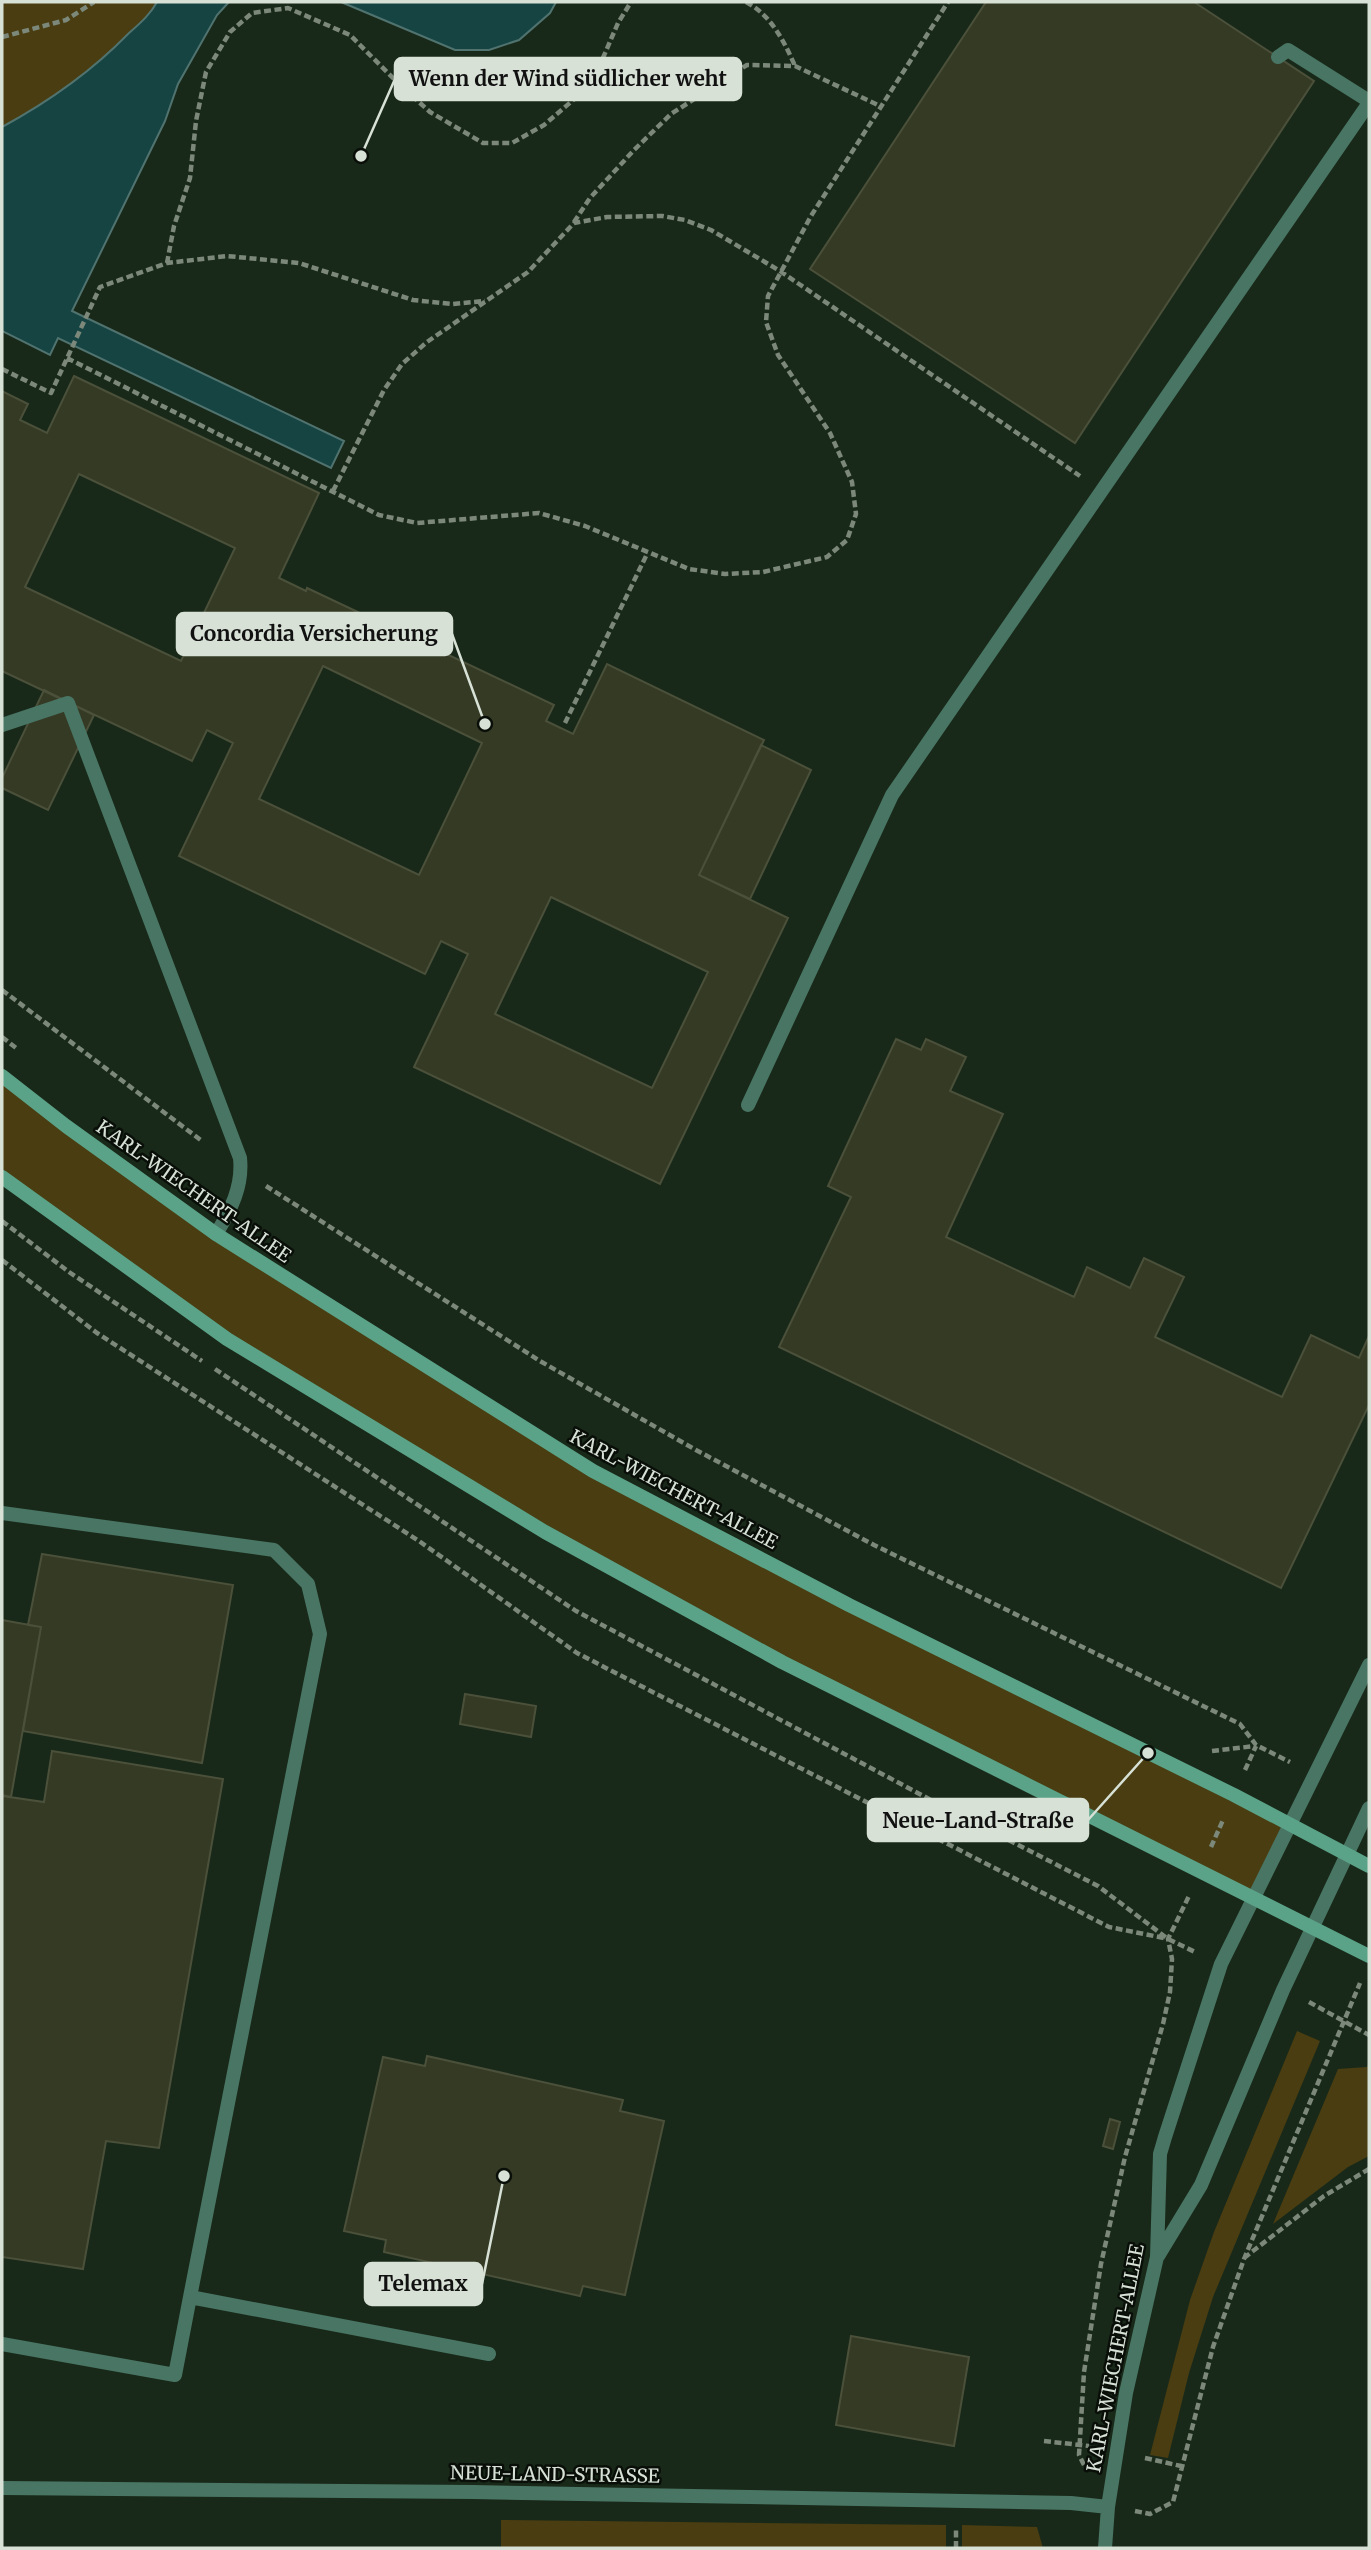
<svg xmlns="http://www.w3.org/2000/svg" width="1371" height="2550" font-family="Merriweather,serif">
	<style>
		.green { fill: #493d11 }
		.water { fill: #164443; stroke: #50736f; stroke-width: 2 }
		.building { fill: #353a25; stroke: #4b503a; stroke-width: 2; fill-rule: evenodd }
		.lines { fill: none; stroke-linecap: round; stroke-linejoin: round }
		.path { stroke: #7b887a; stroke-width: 4.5; stroke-dasharray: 7 3.5; stroke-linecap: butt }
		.service { stroke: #497564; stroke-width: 14 }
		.minor { stroke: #497564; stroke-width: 14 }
		.secondary { stroke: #5aa388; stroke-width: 14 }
		.labels { text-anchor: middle; stroke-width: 5; stroke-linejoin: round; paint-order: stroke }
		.street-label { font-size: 19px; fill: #d7e1d6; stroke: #090f08 }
		.leader { fill: none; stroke: #d7e1d6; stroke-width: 2.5 }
		.callout-dot { fill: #d7e1d6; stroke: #090f08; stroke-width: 2.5 }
		.callout { fill: #d7e1d6; stroke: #d7e1d6; stroke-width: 2.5 }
		.callout-label { font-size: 21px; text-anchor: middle; font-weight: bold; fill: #111 }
	</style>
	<rect width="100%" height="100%" fill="#192919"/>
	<path class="green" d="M2 2H157C150 15 139 24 128 34 91 72 48 102 2 127Z
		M2 1076 216 1234 593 1471 1291 1825 1252 1898 782 1662 227 1339 2 1177Z
		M1297 2031 1320 2041 1213 2297 1189 2373 1168 2458 1150 2455 1190 2300 1214 2232Z
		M1369 2062V2156L1348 2167 1273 2224 1338 2069 1367 2067Z
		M501 2520 946 2525V2548H501Z
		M962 2525 1037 2527 1043 2548H962Z"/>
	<path class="water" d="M157 2H229L217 15 178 84 165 121 72 311 344 441 331 468 58 338 50 355 2 331V127C48 102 91 72 128 34 139 24 150 15 157 2Z
		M341 2H556L550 13 519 40 489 50H455Z"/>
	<path class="building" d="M986 2H1194L1314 81 1075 443 810 269Z
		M74 376 319 493 279 578 306 591 307 588 554 705 546 721 573 734 607 664 764 740 699 875 788 918 660 1184 414 1067 468 954 441 941 425 974 179 856 233 743 207 730 192 761 2 671V391L28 404 20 420 47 433ZM79 474 235 548 181 661 25 587ZM323 666 482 743 419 875 259 799ZM551 897 708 972 652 1088 495 1014Z
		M44 690 94 715 48 810 2 788V778Z
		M761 745 811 770 750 899 699 875Z
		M896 1039 921 1050 926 1039 966 1057 950 1091 1003 1114 946 1237 1074 1297 1087 1267 1130 1288 1144 1258 1184 1277 1155 1337 1282 1397 1311 1335 1359 1358 1369 1336V1405L1281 1588 779 1347 851 1197 828 1186Z
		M42 1554 233 1585 202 1763 23 1731 41 1627 28 1625Z
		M2 1620 41 1627 11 1797 2 1795Z
		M465 1694 536 1706 531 1737 460 1724Z
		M52 1751 223 1779 159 2148 106 2141 83 2269 2 2257V1796L44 1802Z
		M427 2056 623 2100 620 2111 664 2121 625 2295 583 2286 580 2296 384 2252 386 2240 344 2231 383 2057 425 2066Z
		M1110 2119 1120 2122 1113 2149 1103 2146Z
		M851 2336 969 2357 954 2446 836 2425Z"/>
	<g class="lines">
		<path class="path" d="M746 2C771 15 784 41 795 66
			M2 37 66 20 94 2
			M574 222 590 198 634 150 671 114 747 65 795 66 880 106
			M167 263 174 226 190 178 196 121 206 72 230 32 252 13 288 8 350 35 401 86 430 112 483 143H512L544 125 579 95 596 74 618 23 631 2
			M67 358 379 515 417 523 539 513 585 526 689 569 725 574 763 572 827 557 847 540 856 514 852 482 830 433 778 355 766 322 768 296 811 216 948 2
			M2 369 51 393 100 287 167 263 227 256 299 263 413 300 452 304 485 301
			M333 491 384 390 402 364 427 342 528 272 574 223 607 217 662 216 685 220 711 230 780 271 1080 476
			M565 723 647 554
			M2 990 202 1141
			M2 1037 16 1048
			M266 1186 540 1361 696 1450 874 1545 1240 1724 1256 1745 1290 1762
			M2 1221 69 1272 202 1361
			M2 1260 97 1333 419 1541 577 1653 1109 1927 1164 1938
			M215 1369 576 1611 931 1800 1098 1886 1168 1939 1195 1952
			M1212 1751 1255 1746
			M1245 1770 1256 1746
			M1211 1847 1223 1820
			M1309 2002 1369 2035
			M1244 2258 1324 2196 1369 2169
			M1044 2441 1089 2446
			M1145 2458 1181 2466
			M1084 2465 1079 2455 1084 2372 1101 2264 1125 2157 1163 2024 1170 1992 1172 1959 1168 1939 1189 1896
			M1135 2511 1150 2514 1173 2502 1213 2347 1244 2259 1360 1983
			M956 2548V2528"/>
		<path class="service" d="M1278 57 1288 50 1369 101
			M2 725 68 703 240 1158C243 1186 231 1210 216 1234
			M748 1105 892 795 1369 103
			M2 1513 274 1550 308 1584 320 1634 190 2297 489 2354
			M2 2344 175 2375 190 2297"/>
		<path class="minor" d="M1158 2256 1201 2185 1283 1990 1369 1808
			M2 2488 473 2492 1071 2503 1108 2507
			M1105 2548 1108 2507 1126 2393 1157 2257 1160 2154 1165 2137 1221 1964 1369 1665"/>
		<path class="secondary" d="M2 1076 66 1126 216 1234 593 1471 849 1605 1234 1795 1369 1866
			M2 1177 227 1339 545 1532 782 1662 1369 1956"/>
	</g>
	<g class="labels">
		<g class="street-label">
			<text transform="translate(194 1191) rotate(35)" y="7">KARL-WIECHERT-ALLEE</text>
			<text transform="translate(674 1489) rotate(28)" y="7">KARL-WIECHERT-ALLEE</text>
			<text transform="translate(1115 2358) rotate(-79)" y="7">KARL-WIECHERT-ALLEE</text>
			<text transform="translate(555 2474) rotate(1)" y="7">NEUE-LAND-STRASSE</text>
		</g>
	</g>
	<path class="leader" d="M361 156L395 79M485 724L452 634M1148 1753L1088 1820M504 2176L482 2284"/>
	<g class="callout-dot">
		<circle cx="361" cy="156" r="7"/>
		<circle cx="485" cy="724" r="7"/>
		<circle cx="1148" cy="1753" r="7"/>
		<circle cx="504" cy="2176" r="7"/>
	</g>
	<g class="callout">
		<rect x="395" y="58" width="346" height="42" rx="7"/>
		<rect x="177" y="613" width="275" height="42" rx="7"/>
		<rect x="868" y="1799" width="220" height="42" rx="7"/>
		<rect x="365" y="2263" width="117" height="42" rx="7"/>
	</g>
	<g class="callout-label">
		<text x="568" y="86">Wenn der Wind südlicher weht</text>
		<text x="314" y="641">Concordia Versicherung</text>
		<text x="978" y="1828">Neue-Land-Straße</text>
		<text x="423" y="2291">Telemax</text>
	</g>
	<rect width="1371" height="2550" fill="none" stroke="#d7e1d6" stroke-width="7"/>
</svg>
